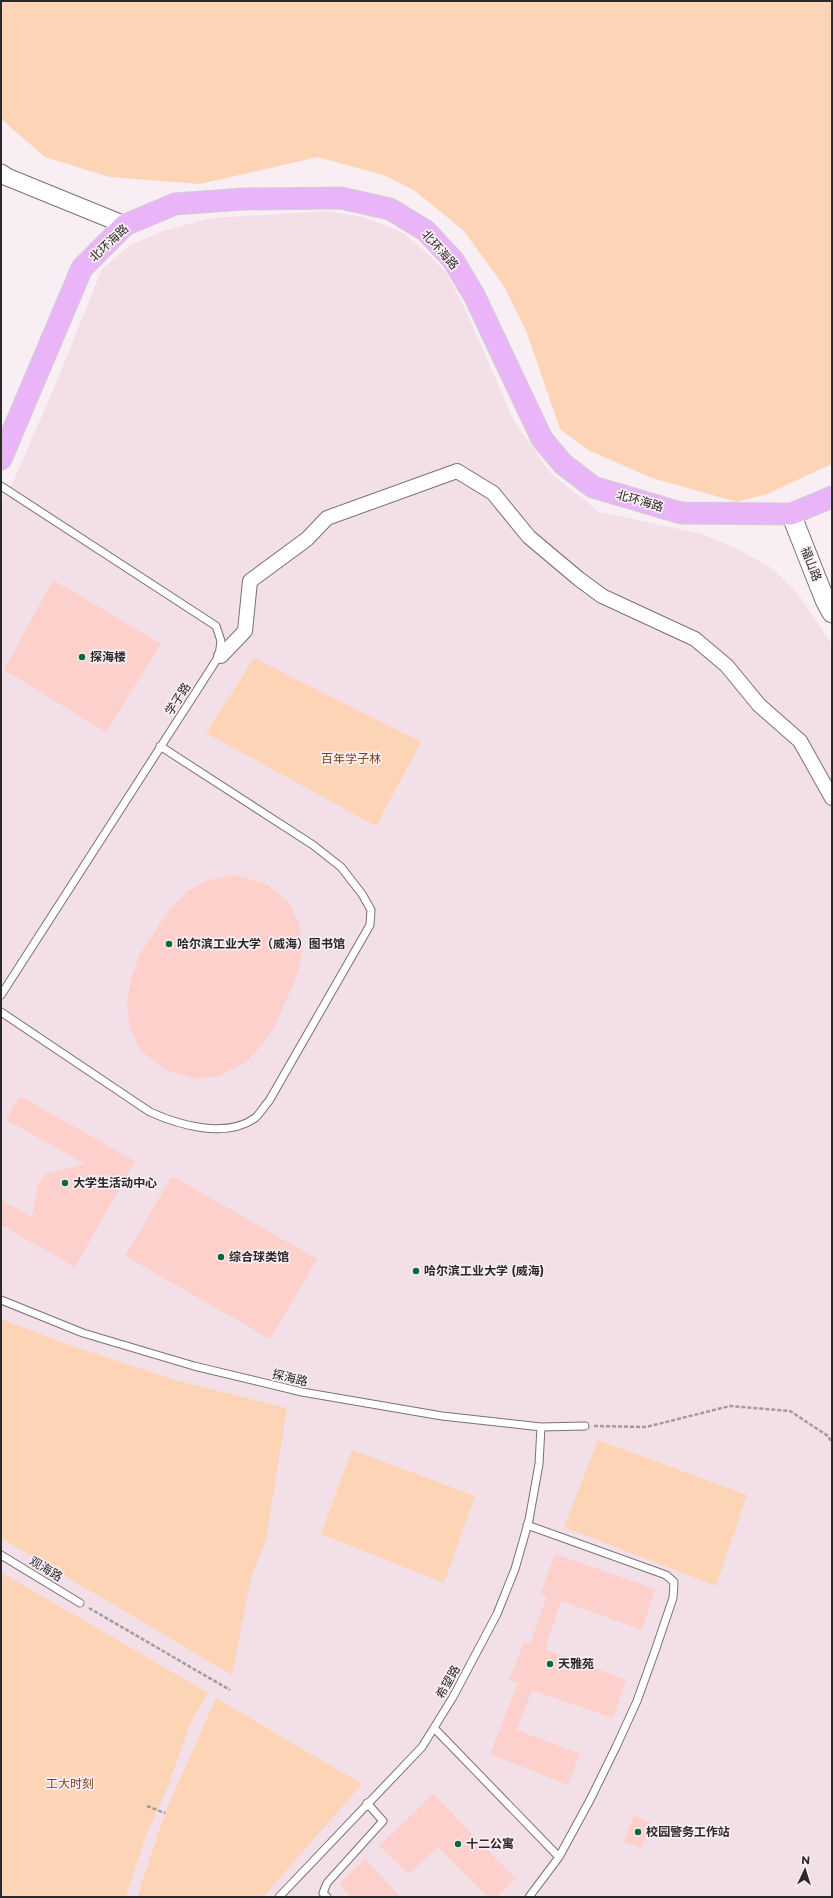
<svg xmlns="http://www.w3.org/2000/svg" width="833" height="1898" font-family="Montserrat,'Noto Sans SC',sans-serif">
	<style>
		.built { fill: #f2dfe7 }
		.green { fill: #fed4b6 }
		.building { fill: #fdd0cc }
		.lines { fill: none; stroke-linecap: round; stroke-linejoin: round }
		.service-casing { stroke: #7b7175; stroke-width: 9 }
		.minor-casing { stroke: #7b7175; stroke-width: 16 }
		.tertiary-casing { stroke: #7b7175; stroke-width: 19 }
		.secondary-casing { stroke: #7b7175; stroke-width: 21 }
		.primary-casing { stroke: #d1d0d0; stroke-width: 23 }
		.path { stroke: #a39b9e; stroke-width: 2.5; stroke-dasharray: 4 2; stroke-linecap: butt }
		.service { stroke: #fff; stroke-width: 7 }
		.minor { stroke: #fff; stroke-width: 14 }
		.tertiary { stroke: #fff; stroke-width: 17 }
		.secondary { stroke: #fff; stroke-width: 19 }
		.primary { stroke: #e9b5f8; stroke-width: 21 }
		.poi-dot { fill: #0a693c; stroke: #f9eef3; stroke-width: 1.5 }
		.labels { text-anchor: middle; stroke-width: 3.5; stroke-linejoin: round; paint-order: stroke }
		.street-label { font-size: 12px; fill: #2d292a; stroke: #f9eef3 }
		.poi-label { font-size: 12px; font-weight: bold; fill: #2d292a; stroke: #f9eef3; text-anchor: start }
		.park-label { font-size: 12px; fill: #7e4717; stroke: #f9eef3 }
	</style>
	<rect width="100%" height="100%" fill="#f9eef3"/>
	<path class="built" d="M327 211 363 217 402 232 428 254 447 274 466 311 514 421 550 473 599 512 702 534 735 548 770 567 798 594 832 644V1897H1V502L14 480 57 381 102 269 129 246 160 232 211 218Z"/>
	<path class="green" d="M1 1H832V464L767 494 737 502 652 478 588 450 560 429 527 333 504 286 463 230 415 191 386 176 318 157 200 184 110 177 45 157 1 119Z
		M254 658 421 742 376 826 206 733Z
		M1 1319 72 1346 175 1380 287 1408 266 1540 251 1578 232 1675 1 1538Z
		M598 1440 747 1495 716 1586 564 1527Z
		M352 1450 475 1496 444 1583 321 1534Z
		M1 1572 208 1693 190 1724 168 1787 148 1831 126 1897H1Z
		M216 1698 362 1784 263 1897H137L165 1813Z"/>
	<path class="building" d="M53 580 161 644 106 732 4 670Z
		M234 875 265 883 288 901 299 924 303 947 298 974 272 1032 249 1060 220 1076 197 1079 166 1070 141 1051 130 1028 127 1006 131 978 140 954 169 910 188 891 208 880Z
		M20 1096 135 1161 75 1267 1 1225V1200L32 1217 38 1185 46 1174 85 1164 6 1120Z
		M172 1176 317 1259 270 1339 125 1256Z
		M555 1554 655 1589 642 1630 561 1601 545 1649 626 1680 613 1718 532 1690 517 1730 580 1754 568 1785 490 1754 518 1683 509 1680 524 1642 530 1644 547 1596 541 1593Z
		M433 1794 516 1879 496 1897H488L438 1847 409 1874 379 1846Z
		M634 1816 651 1823 641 1848 624 1842Z
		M365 1859 401 1897H352L339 1884Z"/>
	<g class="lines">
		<g class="service-casing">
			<path id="service" d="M1 486 216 626 221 641 219 656 1 995
				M1 1012 150 1112C179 1125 226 1139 255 1118 260 1114 264 1106 269 1101L370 925 371 910 362 894 341 867 313 845 160 746
				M1 1300 83 1333 194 1366 302 1392 442 1416 541 1427 585 1426
				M527 1525 666 1575 674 1582 673 1598 655 1651 637 1701 616 1747 590 1800 559 1857 529 1897
				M1 1555 80 1603
				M434 1728 559 1857
				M279 1897 422 1747 453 1697 497 1614 515 1569 529 1520 539 1464 541 1427
				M327 1897 323 1893 327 1883 383 1821 367 1803"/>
		</g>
		<g class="minor-casing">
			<path id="minor" d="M221 656 245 631 250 581 307 539 327 518 457 471 493 493 529 537 579 579 602 596 695 639 727 666 759 705 800 741 832 798"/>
		</g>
		<g class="tertiary-casing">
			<path id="tertiary" d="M1 173 7 177 125 225"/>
		</g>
		<g class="secondary-casing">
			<path id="secondary" d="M791 514 825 600 832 613"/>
		</g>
		<g class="primary-casing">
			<path id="primary" d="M1 459 82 268 125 225 175 204 243 199 341 198 390 209 426 231 453 260 474 295 542 439 563 464 593 487 681 513 791 514 832 497"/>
		</g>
		<path class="path" d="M594 1426 646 1427 730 1406 790 1411 828 1436 832 1443
			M89 1608 230 1690
			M147 1806 165 1813"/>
		<use href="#service" class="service"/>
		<use href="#minor" class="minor"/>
		<use href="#tertiary" class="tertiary"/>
		<use href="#secondary" class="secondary"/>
		<use href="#primary" class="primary"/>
	</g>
	<g class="poi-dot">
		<circle cx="82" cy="657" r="4"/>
		<circle cx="169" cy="944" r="4"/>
		<circle cx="65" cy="1183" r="4"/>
		<circle cx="221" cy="1257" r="4"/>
		<circle cx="416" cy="1271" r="4"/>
		<circle cx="550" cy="1664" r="4"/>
		<circle cx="638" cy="1832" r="4"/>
		<circle cx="458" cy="1844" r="4"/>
	</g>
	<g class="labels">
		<g class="street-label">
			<text transform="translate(109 243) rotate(-43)" y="4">北环海路</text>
			<text transform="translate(440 250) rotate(48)" y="4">北环海路</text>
			<text transform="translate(640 501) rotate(16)" y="4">北环海路</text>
			<text transform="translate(811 564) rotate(69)" y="4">福山路</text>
			<text transform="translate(178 699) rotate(-57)" y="4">学子路</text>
			<text transform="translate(290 1378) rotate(13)" y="4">探海路</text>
			<text transform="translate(46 1569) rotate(31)" y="4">观海路</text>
			<text transform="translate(448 1682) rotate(-61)" y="4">希望路</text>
		</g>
		<g class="poi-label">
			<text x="90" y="661">探海楼</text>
			<text x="177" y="948">哈尔滨工业大学（威海）图书馆</text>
			<text x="73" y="1187">大学生活动中心</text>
			<text x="229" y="1261">综合球类馆</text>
			<text x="424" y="1275">哈尔滨工业大学 (威海)</text>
			<text x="558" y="1668">天雅苑</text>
			<text x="646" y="1836">校园警务工作站</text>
			<text x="466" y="1848">十二公寓</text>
		</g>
		<g class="park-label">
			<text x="351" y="763">百年学子林</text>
			<text x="70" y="1788">工大时刻</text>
		</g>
	</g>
	<rect width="833" height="1898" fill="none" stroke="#2d292a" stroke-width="4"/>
	<g transform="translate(805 1870) rotate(4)" stroke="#f9eef3" stroke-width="3" paint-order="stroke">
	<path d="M0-3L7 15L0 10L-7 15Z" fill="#2d292a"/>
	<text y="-6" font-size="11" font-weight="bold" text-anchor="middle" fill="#2d292a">N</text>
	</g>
</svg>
